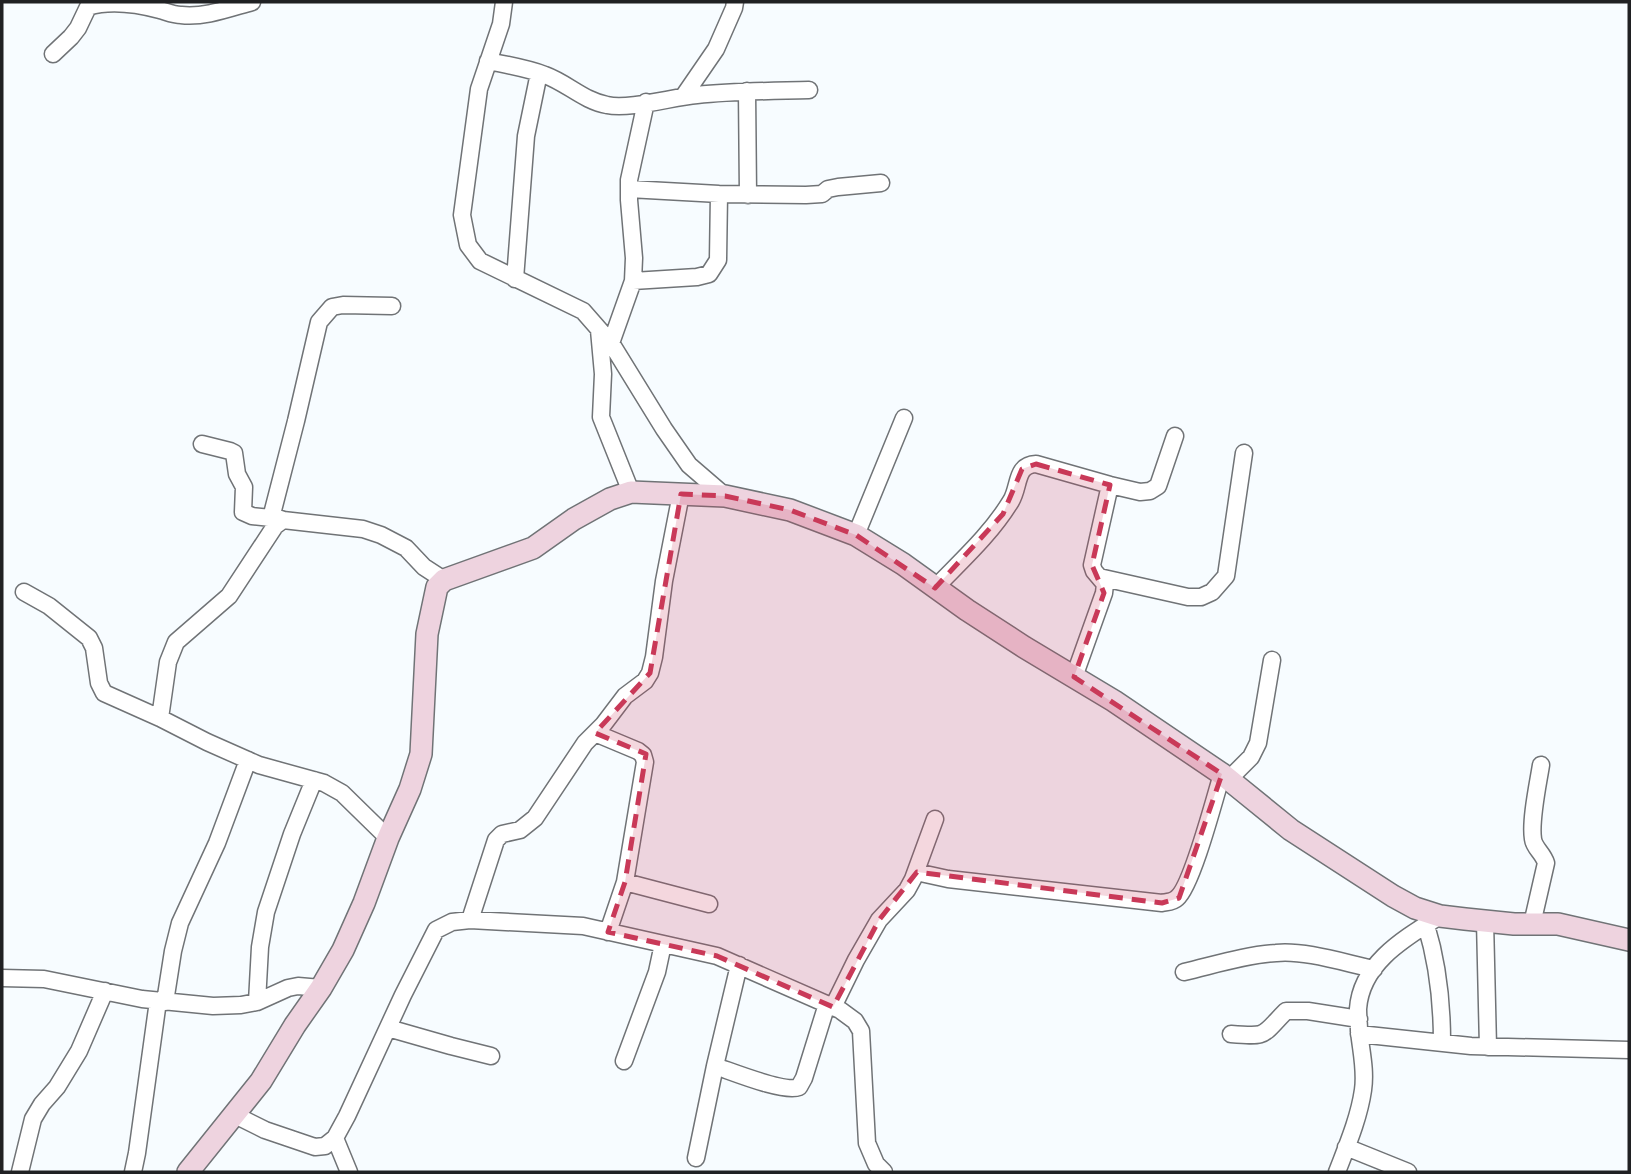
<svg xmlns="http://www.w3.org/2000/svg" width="1631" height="1174" font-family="'Golos Text',sans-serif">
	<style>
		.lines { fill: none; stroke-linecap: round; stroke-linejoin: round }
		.street-casing { stroke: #707376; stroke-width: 19 }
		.secondary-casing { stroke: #707376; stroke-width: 24 }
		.street { stroke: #fff; stroke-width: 16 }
		.secondary { stroke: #eed3df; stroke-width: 21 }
		.marked { fill: #c93958; fill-opacity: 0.2; stroke: #c93958; stroke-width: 5; stroke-dasharray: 14 9; stroke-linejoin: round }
	</style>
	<rect width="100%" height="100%" fill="#f7fcff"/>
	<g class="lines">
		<g class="street-casing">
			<path id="street" d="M504 2 501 24 479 89 462 215 468 245 480 261 583 311 611 343 664 429 689 465 725 496
				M53 54 71 37 78 28 88 7C110 0 137 4 160 10 167 12 174 15 181 15 204 18 230 8 252 2
				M488 61C507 65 527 68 545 75 567 83 584 101 607 105 629 110 673 97 697 95 735 91 772 91 809 90
				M747 91 748 195
				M683 97 716 49 734 8 735 2
				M629 189 719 194 806 195 822 194 828 189 838 187 881 183
				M515 279 526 136 539 73
				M633 281 697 277 709 274 718 260 719 194
				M599 330 603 374 601 417 631 492
				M611 343 633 281 634 258 629 200V180L646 102
				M202 444 230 451 234 453 237 474 244 487 243 512 252 516 281 519
				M271 518 296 421 319 322 332 307 343 305 392 306
				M856 535 904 418
				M1099 577 1188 597H1201L1212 592 1226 576 1244 453
				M935 588C962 560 991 534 1011 501 1020 486 1015 465 1036 464L1110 485 1140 492 1150 491 1158 486 1175 436
				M24 592 49 606 89 638 94 648 99 683 104 693 160 718 207 742 259 765 324 783 342 793 388 838
				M1074 677 1104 593 1105 584 1094 571 1092 565 1110 485
				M160 718 168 662 176 642 229 596 275 526 283 520 363 529 381 535 406 548 424 567 444 580
				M595 733 638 751 643 755 645 762 625 882 608 932
				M1229 779 1251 757 1258 743 1272 660
				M916 872 948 879 1162 903C1167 902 1173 902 1177 898 1192 886 1215 797 1222 774
				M625 882 709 904
				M470 920 496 840 502 834 520 830 535 818 585 743 603 725 625 696 645 681 650 673 654 657 664 581 681 494
				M1485 921 1488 1047
				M1532 924 1546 863C1543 853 1534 848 1533 839 1530 821 1538 784 1541 765
				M1426 925C1438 964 1442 1002 1442 1042
				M1184 972C1214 965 1245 955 1276 953 1305 950 1345 963 1374 969
				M2 978 44 979 142 999 213 1006 241 1005 257 1002 288 988 298 986 321 988
				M165 1002 173 951 180 923 217 843 248 760
				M257 1002 260 947 266 912 292 834 314 780
				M833 1007 856 960 879 920 907 890 913 879 935 819
				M388 1028 451 1046 491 1056
				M1231 1034C1269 1037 1261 1036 1286 1011H1308L1359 1019
				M1359 1034 1471 1046 1629 1050
				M624 1061 657 972 663 944
				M715 1066C733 1072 784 1093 799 1087L804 1078 827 1004
				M235 1115 265 1130 315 1147 325 1146 335 1138 347 1116 403 995 436 930 452 922 470 920 583 926 717 956 840 1010 855 1021 861 1031 867 1143 876 1164 884 1172
				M335 1138 349 1172
				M1346 1147 1408 1172
				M696 1158 715 1066 739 965
				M20 1172 33 1119 42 1104 57 1087 79 1051 105 991
				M133 1172 137 1153 158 1001
				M1337 1172C1347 1146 1359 1118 1363 1090 1366 1070 1361 1051 1359 1031 1359 1024 1358 1016 1358 1009 1361 963 1405 938 1440 916"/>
		</g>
		<g class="secondary-casing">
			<path id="secondary" d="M188 1172 261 1081 295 1025 321 988 343 950 364 903 388 838 410 789 421 754 427 634 437 587 444 580 533 548 574 519 610 499 631 492 725 496 790 510 856 535 903 564 967 610 1024 647 1114 701 1222 774 1291 830 1393 896 1415 908 1440 916 1465 919 1514 924H1558L1629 940"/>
		</g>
		<use href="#street" class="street"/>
		<use href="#secondary" class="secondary"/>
	</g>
	<path class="marked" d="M1036 464 1110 485 1092 565 1104 593 1074 677 1222 774 1179 898 1162 903 917 872 879 920 833 1007 717 956 608 932 625 882 646 754 595 733 650 673 681 494 725 496 790 510 856 535 935 588 1003 514 1022 469Z"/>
	<rect width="1631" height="1174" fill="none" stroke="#202123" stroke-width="7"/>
</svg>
